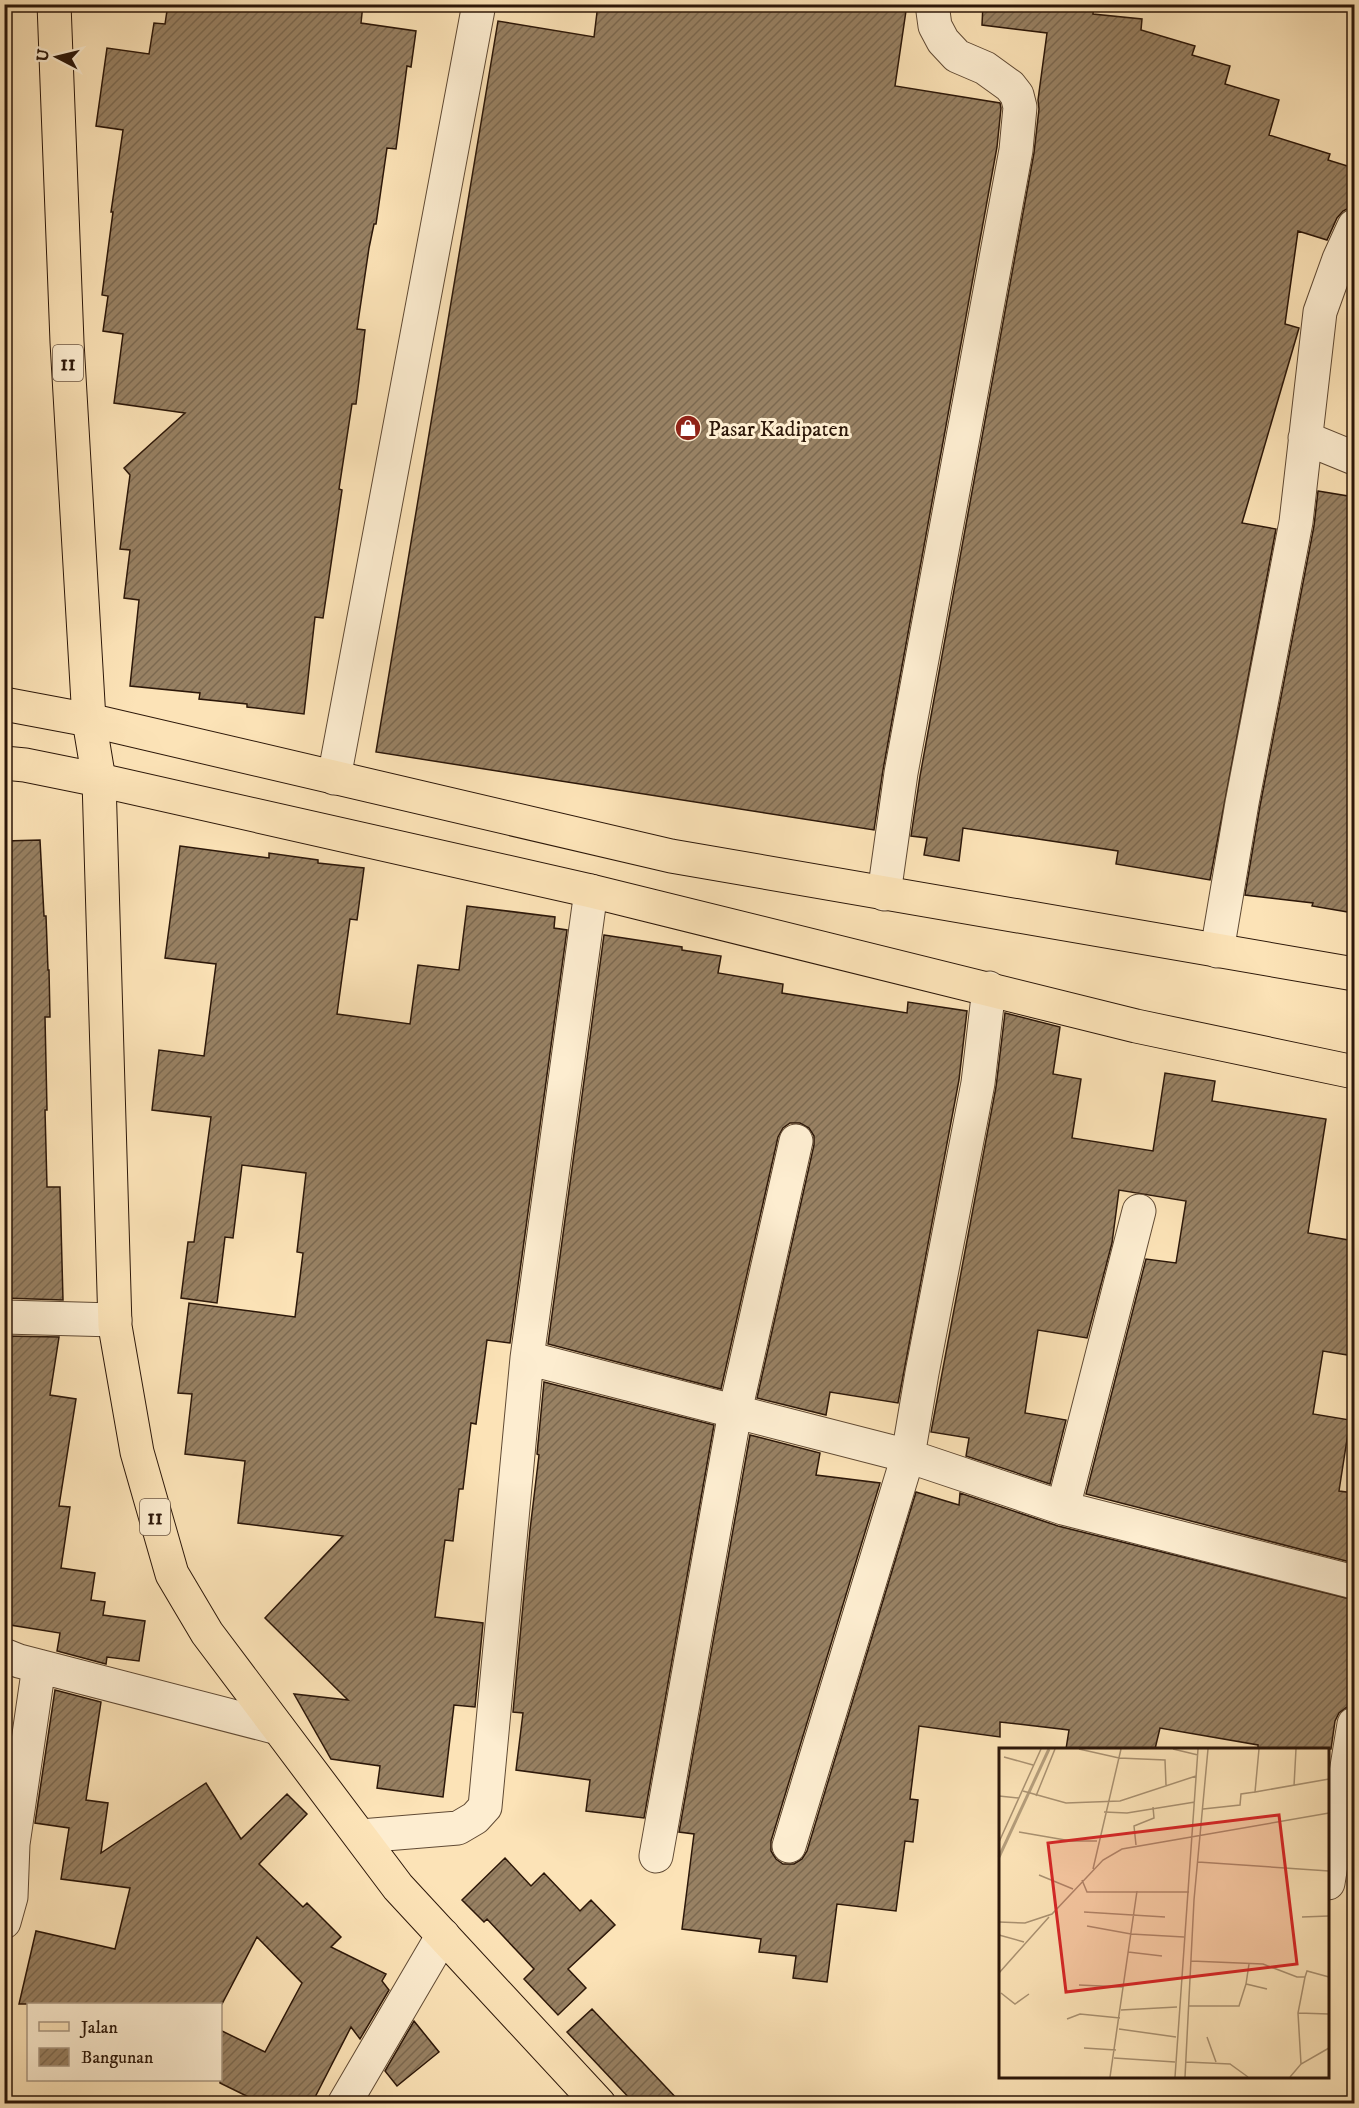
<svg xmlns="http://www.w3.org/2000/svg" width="1359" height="2108" font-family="'IM FELL DW Pica',serif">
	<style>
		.building { fill: url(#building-hatch); stroke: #2c1709; stroke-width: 1.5 }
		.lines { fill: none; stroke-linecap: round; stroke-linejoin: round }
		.minor-casing { stroke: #604a34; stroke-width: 35 }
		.major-casing { stroke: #2c1709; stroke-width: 35 }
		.highway-casing { stroke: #2c1709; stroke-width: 35 }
		.minor { stroke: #fdedd0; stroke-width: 33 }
		.major { stroke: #fce3b7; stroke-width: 33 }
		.highway { stroke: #fce3b7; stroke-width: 33 }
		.labels { text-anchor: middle; stroke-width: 6; stroke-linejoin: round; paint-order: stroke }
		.shield { fill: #fdedd0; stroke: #6b5745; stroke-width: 1.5 }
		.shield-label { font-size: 21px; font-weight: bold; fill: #2c1709 }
		.poi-label { font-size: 22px; fill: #2c1709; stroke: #fdedd0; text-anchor: start }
		.inset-river { fill: none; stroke: #b59e7c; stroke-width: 3 }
		.inset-road { fill: none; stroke: #a99171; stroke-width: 1.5 }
		.view { fill: #d62828; fill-opacity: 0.15; stroke: #d62828; stroke-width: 3 }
		.inset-edge { fill: none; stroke: #2c1709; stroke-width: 3 }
	</style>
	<defs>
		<pattern id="building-hatch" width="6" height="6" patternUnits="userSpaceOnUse" patternTransform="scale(1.5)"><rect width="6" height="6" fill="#988163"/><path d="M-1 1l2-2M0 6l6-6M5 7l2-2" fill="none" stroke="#7c6950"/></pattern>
	</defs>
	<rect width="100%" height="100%" fill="#fce3b7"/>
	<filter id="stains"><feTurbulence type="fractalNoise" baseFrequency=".00333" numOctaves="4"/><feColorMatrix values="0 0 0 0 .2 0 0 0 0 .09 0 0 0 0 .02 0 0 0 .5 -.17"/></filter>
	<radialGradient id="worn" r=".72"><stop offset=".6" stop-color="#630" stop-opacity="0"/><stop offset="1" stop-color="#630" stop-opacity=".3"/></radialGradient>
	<path class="building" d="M168 4H363L361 23 416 31 411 67 407 66 396 149 387 148 376 224H374L369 248 357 329 365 330 360 372 356 404H352L339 489 342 490 323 618 315 617 304 714 247 707V704L199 699 200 693 130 686 139 600 124 598 130 550 120 549 130 475 124 468 185 413 114 403 123 334 103 331 108 296 102 295 113 212H111L123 130 96 126 107 48 149 54 154 23 165 24Z
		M598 4H907L895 86 1000 103 1001 108 997 147 883 770 874 830 376 752 498 21 594 37Z
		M983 4H1094L1093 14 1142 19 1141 30 1195 46 1192 55 1230 66 1225 84 1279 100 1269 135 1330 154 1328 160 1354 168V190L1349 208 1343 211 1337 218 1327 240 1298 231 1285 324 1299 328 1242 523 1276 529 1210 880 1116 864 1118 851 963 828 959 861 924 855 927 838 911 836 920 776 1034 153 1039 109 1038 100 1047 33 982 25Z
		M1318 491 1354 497V558L1349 590 1354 591V913L1312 906 1313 903 1245 895 1260 806 1314 526Z
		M40 840 44 916H46L48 970H49L50 1017H45L47 1110H45L47 1187H60L63 1300 4 1298V1188H11L4 1024V969H9L8 908 4 909V841Z
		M180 846 269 858V853L318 860V863L364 868 357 920 350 919 337 1014 410 1024 418 965 459 970 467 906 555 917 554 928 567 930 510 1343 487 1340 476 1424 471 1423 463 1489H459L453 1541 445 1540 435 1617 483 1623 475 1707 454 1705 443 1797 377 1788 380 1766 331 1759 294 1694 348 1700 265 1618 343 1536 238 1523 245 1461 185 1454 192 1394 178 1393 189 1303 295 1317 303 1253 297 1252 306 1173 242 1165 233 1238 225 1237 217 1303 181 1298 188 1242H194L211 1117 152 1110 159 1050 204 1056 216 964 165 958Z
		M604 935 682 947V950L721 956 718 973 783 984 782 993 907 1013 908 1002 967 1011 959 1080 898 1403 830 1392 826 1415 757 1398 814 1145V1136L809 1128 800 1123H790L783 1128 778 1137 721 1389 548 1344Z
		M1005 1013 1060 1027 1053 1074 1081 1079 1072 1138 1153 1151 1165 1073 1215 1081 1212 1101 1326 1119 1308 1233 1354 1241V1356L1323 1351 1313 1414 1350 1420 1339 1491 1354 1493V1563L1086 1494 1146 1259 1176 1263 1186 1201 1119 1190 1112 1243 1087 1338 1038 1330 1025 1413 1066 1420 1050 1484 966 1456 969 1438 931 1432 996 1087Z
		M4 1336 59 1337 50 1395 76 1399 59 1506 70 1507 61 1568 95 1573 91 1600 105 1602 103 1615 145 1621 139 1661 107 1657 106 1664 57 1651 60 1633 4 1624Z
		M544 1382 714 1425 644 1818 586 1811 590 1780 516 1770 523 1713 513 1712 530 1530 539 1455 537 1454Z
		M750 1435 820 1453 816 1475 880 1483 771 1841V1851L776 1859 783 1864H794L802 1859 807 1851 916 1492 959 1505 960 1493 1058 1526 1354 1600V1706L1347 1707 1339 1713 1335 1721 1331 1749H1258V1745L1160 1728 1155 1749H1066L1069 1730 1000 1722V1737L919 1726 910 1799 918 1800 913 1842 905 1841 896 1911 837 1904 827 1982 793 1978 796 1956 759 1952 761 1939 682 1929 694 1834 679 1832Z
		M55 1690 101 1702 86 1800 108 1803 101 1853 206 1783 241 1839 287 1794 307 1814 259 1864 303 1907 307 1903 341 1937 331 1947 386 1974 382 1981 389 1990 360 2039 351 2027 312 2103H261L220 2083V2030L265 2052 302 1983 257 1937 222 2004H19L36 1931 115 1949 130 1888 61 1879 69 1828 35 1823Z
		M505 1858 531 1886 544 1873 580 1911 591 1900 615 1925 568 1969 586 1988 558 2015 524 1979 534 1969 487 1919 484 1922 462 1900Z
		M592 2009 681 2103H634L567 2032Z
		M414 2021 439 2052 397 2086 385 2071Z"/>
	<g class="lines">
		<g class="minor-casing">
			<path id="minor" d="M1305 438 1354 458
				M334 778 479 4
				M884 894 901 773 1016 150 1020 107 1017 95 1010 86 985 68 957 56 943 41 935 26 932 4
				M1217 951 1242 803 1296 522 1320 312 1339 259 1354 226
				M4 1317 115 1320
				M527 1358 908 1456 1063 1508 1354 1582
				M1063 1508 1139 1211
				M4 1655 19 1661 278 1728
				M361 1836 458 1828 475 1818 485 1807 527 1358 591 891
				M789 1846 908 1456 922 1373 978 1083 989 988
				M656 1856 735 1412 796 1141
				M1328 1883 1354 1724
				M4 1922 11 1897 13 1844 39 1666
				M344 2104 443 1935"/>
		</g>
		<g class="major-casing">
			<path id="major" d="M4 704 89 720 671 856 1354 974
				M4 763 25 765 99 780 591 891 1136 1026 1354 1072"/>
		</g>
		<g class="highway-casing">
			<path id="highway" d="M54 4 67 342 89 720 99 780 115 1326 137 1452 172 1574 207 1633 398 1887 599 2104"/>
		</g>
		<use href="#minor" class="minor"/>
		<use href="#major" class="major"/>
		<use href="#highway" class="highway"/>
	</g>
	<defs>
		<g id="shop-disc" transform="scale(1.35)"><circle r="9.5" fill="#8f2418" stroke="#fdedd0"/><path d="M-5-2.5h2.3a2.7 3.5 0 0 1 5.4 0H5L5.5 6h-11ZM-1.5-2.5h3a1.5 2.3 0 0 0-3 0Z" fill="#fff"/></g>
	</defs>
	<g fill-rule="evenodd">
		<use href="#shop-disc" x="688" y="428"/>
	</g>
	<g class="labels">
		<g class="shield">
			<rect x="53" y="345" width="30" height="36" rx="4.5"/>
			<rect x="140" y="1499" width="30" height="36" rx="4.5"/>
		</g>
		<g class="shield-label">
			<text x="68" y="370">11</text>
			<text x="155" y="1524">11</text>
		</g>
		<g class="poi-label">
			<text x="708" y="436">Pasar Kadipaten</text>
		</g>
	</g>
	<g transform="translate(999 1748)">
		<rect width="330" height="330" fill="#fce3b7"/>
		<path class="inset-river" d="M0 109 50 1"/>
		<path class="inset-road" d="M80 1 120 10 166 12 167 37M174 1 199 7M260 1 256 44 330 31M5 9 34 17M295 38 297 1M24 43 67 55 121 53 197 28M0 48 20 50M37 48 56 1M204 61 241 57 242 46 256 44M105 64 128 65 196 54M20 84 72 93H98M0 94 42 1M137 97 135 78 155 70 154 59M199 114 330 123M94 121 122 1M40 127 74 141M83 132 88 144H190M85 164 166 169M303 169 330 168M0 174 26 175 53 166 104 112 123 101 330 65M88 178 132 186 185 189M0 187 25 194M129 204 163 208M192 213 264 216 298 229H306L308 223 330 229M0 225 50 169M247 236 250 216M80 237 124 239M0 242V283M2 245 16 256 30 246M190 258H240L247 236 268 241M122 262 178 259M299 265 330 266M68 271 81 266 121 270M120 281 177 289M208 289 217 314M85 300 117 302M115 310 176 314M187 314 231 316 249 329M302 316 299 265 306 229M111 329 138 143M176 329 199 1M186 329 195 152 209 1M291 329 302 316 330 300"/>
		<path class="view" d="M280 67 298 216 67 244 49 95Z"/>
		<rect width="330" height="330" class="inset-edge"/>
	</g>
	<rect width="1359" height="2108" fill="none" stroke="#fce3b7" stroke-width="24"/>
	<rect x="6" y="6" width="1347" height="2096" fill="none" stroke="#2c1709" stroke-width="3"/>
	<rect x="12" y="12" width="1335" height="2084" fill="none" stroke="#2c1709" stroke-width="1.5"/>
	<rect x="27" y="2003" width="195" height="78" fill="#fdedd0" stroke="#a99780" stroke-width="1.5"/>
	<rect x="39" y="2022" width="30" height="9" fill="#fce3b7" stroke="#a99780" stroke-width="1.5"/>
	<text x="81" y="2033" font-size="18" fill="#2c1709">Jalan</text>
	<rect x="39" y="2048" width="30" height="18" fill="url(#building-hatch)" stroke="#a99780" stroke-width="1.5"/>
	<text x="81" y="2063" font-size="18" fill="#2c1709">Bangunan</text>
	<g transform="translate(57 57) rotate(277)" stroke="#fdedd0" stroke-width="4.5" paint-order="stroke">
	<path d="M0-4.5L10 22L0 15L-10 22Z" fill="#2c1709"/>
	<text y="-9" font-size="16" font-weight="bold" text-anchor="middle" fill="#2c1709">U</text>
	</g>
	<rect width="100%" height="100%" filter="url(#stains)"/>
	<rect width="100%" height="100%" fill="url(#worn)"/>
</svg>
